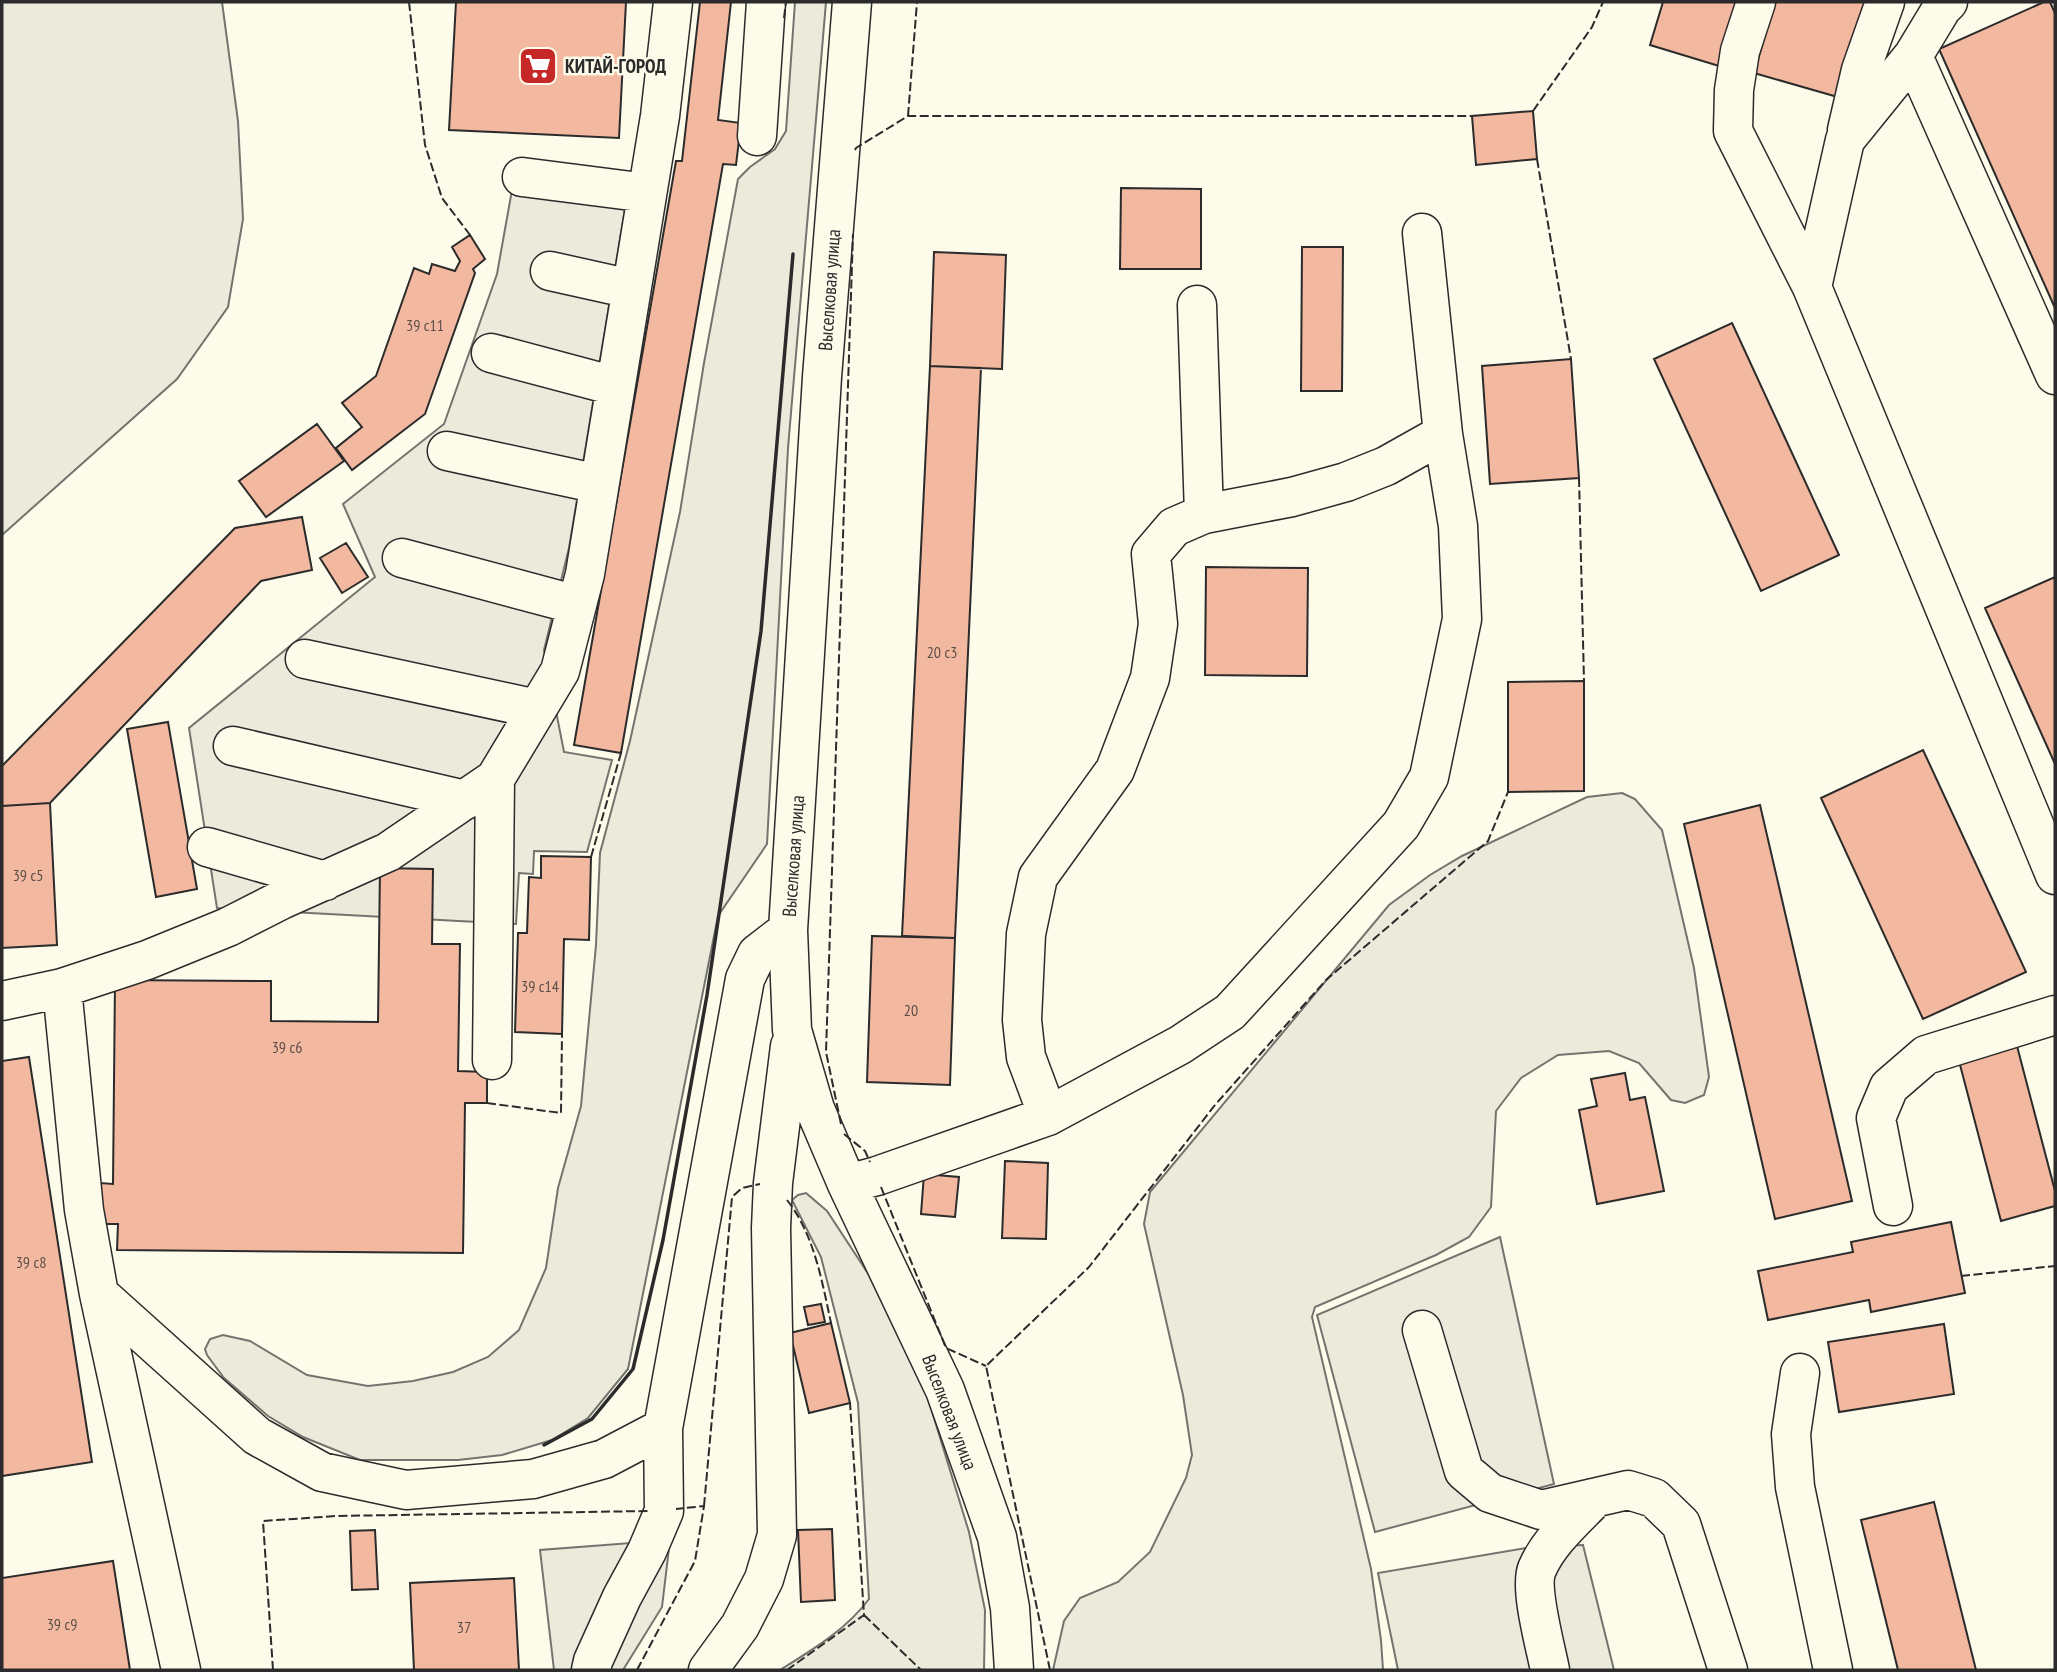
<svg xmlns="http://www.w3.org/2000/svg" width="2057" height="1672" font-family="'PT Sans Narrow',sans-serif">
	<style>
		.green { fill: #ecebdb; stroke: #74746e; stroke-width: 2 }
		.parking { fill: #eceadb; stroke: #74746e; stroke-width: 2 }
		.building { fill: #f2b8a0; stroke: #2b2b2b; stroke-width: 2 }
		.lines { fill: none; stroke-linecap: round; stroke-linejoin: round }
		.minor-casing { stroke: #2b2b2b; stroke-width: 41 }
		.minor { stroke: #fdfbea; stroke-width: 38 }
		.fence { stroke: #2b2b2b; stroke-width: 2; stroke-dasharray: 9 3.5; stroke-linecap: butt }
		.wall { stroke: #2b2b2b; stroke-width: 3.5 }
		.labels { text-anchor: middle; stroke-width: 5; stroke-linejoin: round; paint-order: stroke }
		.number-label { font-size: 16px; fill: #5d4e48 }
		.poi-label { font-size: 19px; font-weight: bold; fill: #2b2b2b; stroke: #fdfbea; text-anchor: start }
		.street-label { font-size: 19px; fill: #2b2b2b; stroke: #fdfbea }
	</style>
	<rect width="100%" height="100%" fill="#fdfbea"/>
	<path class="green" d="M2 2H222L238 121 243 219 228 307 177 379 2 535Z
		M795 2H826L788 448 767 844 718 916 628 1369 588 1418 552 1440 502 1455 458 1460H360L303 1437 268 1416 224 1378 207 1355 205 1349 210 1339 223 1335 250 1341 307 1375 368 1386 413 1381 453 1372 488 1357 519 1330 546 1268 558 1188 581 1106 596 945 600 853 630 741 680 512 704 363 738 179 750 167 775 149 786 131Z
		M1622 793 1635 799 1662 830 1694 968 1709 1077 1704 1095 1685 1103 1671 1100 1639 1063 1609 1051 1558 1055 1521 1078 1496 1111 1491 1207 1469 1237 1436 1255 1315 1307 1312 1317 1371 1569 1381 1640 1383 1670H1053L1064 1621 1080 1598 1118 1582 1150 1552 1186 1478 1192 1455 1183 1395 1144 1224 1150 1192 1389 905 1430 875 1462 856 1587 797Z
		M806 1193 827 1211 869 1275 922 1379 969 1532 985 1610 984 1670H780C812 1650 846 1630 869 1599L858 1403 821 1257 792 1200 798 1195Z"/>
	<path class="parking" d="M517 162 630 178 569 548 544 650 564 752 612 760 587 852 534 851 533 874 519 873 516 924 217 908 189 728 375 577 343 504 444 424 497 274Z
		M1500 1237 1554 1484 1375 1532 1317 1315Z
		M670 1540 662 1607 623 1670H554L540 1550Z
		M1583 1545 1614 1670H1398L1378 1573 1538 1546Z"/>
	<path class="building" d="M456 2H626L619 138 449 130Z
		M700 2H731L718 120 741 123 736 165 723 164 621 753 574 745 676 161H682Z
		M1663 2H1738L1719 66 1650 45Z
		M1775 2H1869L1841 98 1754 73Z
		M2044 2H2050L2055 13V308L1939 49Z
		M1533 111 1537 159 1476 165 1472 116Z
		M1121 188 1201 189V269H1120Z
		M470 235 485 259 473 269 475 273 425 414 352 470 336 448 362 427 342 403 376 376 414 268 429 274 432 264 455 271 460 261 452 247Z
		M1302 247H1343L1342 391H1301Z
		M934 252 1006 255 1002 369 930 366Z
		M1732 323 1839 555 1761 591 1654 359Z
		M1571 359 1579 478 1490 484 1482 366Z
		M930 366 981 368 955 938 902 936Z
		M317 424 344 461 266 517 239 481Z
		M302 517 312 570 261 581 50 803 2 806V766L235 528Z
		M346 543 368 577 342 593 320 558Z
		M1206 567 1308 568 1307 676 1205 675Z
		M2055 577V764L1985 608Z
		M1584 681V791L1508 792V682Z
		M168 722 197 889 156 897 127 729Z
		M1923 750 2026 972 1923 1019 1821 798Z
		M50 803 57 945 2 948V806Z
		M1760 805 1852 1201 1775 1219 1684 824Z
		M541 856 591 857 589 940 564 939 562 1034 515 1032 518 933H527L529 877 541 878Z
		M380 868 433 869 432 944H460L458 1071 487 1072V1103H465L463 1253 117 1250 118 1224H100V1183L113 1184 115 980 271 981V1021L378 1022Z
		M872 936 955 938 950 1085 867 1082Z
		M2017 1046 2055 1191V1206L2001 1221 1959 1061Z
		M29 1057 92 1462 2 1476V1061Z
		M1625 1073 1630 1100 1645 1097 1664 1191 1597 1204 1579 1110 1597 1106 1591 1079Z
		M1005 1161 1048 1163 1046 1239 1002 1238Z
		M924 1174 959 1177 955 1217 921 1214Z
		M1951 1222 1965 1293 1871 1312 1869 1300 1768 1320 1758 1271 1853 1252 1851 1242Z
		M821 1304 825 1322 808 1325 804 1307Z
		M831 1323 850 1403 809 1413 790 1333Z
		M1944 1324 1954 1394 1839 1412 1828 1342Z
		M1934 1502 1976 1670H1898L1861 1520Z
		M832 1529 835 1600 801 1602 798 1530Z
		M375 1530 378 1589 352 1590 350 1531Z
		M113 1561 130 1670H2V1578Z
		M514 1578 519 1670H414L410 1583Z"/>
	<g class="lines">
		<g class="minor-casing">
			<path id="minor" d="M852 2 822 377 788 930 792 1030 815 1109 847 1184 945 1390 997 1537 1010 1608 1014 1670
				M1756 2 1740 51 1734 90 1733 131 1812 287
				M1948 2 1942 8 1913 56 1845 140 1812 287 2055 875
				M1913 56 2055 375
				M1847 130 1861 70 1885 2
				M757 136 766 2
				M522 177 647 193
				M550 271 631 289
				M1197 305 1204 514
				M491 353 615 386
				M447 451 599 484
				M402 558 577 605
				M305 659 537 709
				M233 746 465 800
				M207 847 325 881
				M62 988 84 1210 99 1294 181 1670
				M2 1001 62 988 147 960 228 927 281 900 388 852 495 779 560 671 585 574 660 116 673 2
				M492 1060 495 779
				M1048 1116 1026 1057 1022 1020 1026 934 1038 877 1115 770 1150 678 1158 624 1151 554 1174 527 1204 514 1292 497 1346 482 1386 466 1443 434 1422 233
				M847 1184 877 1176 1048 1116 1180 1045 1230 1012 1401 825 1429 777 1462 619 1458 526 1443 434
				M1893 1206 1876 1118 1889 1087 1926 1055 2055 1015
				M99 1294 257 1436 322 1472 406 1490 533 1479 604 1459 663 1428
				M1422 1330 1464 1471 1490 1493 1541 1510 1628 1490 1654 1498 1681 1524 1728 1670
				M1800 1373 1791 1434 1795 1487 1833 1670
				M591 1670 593 1661 622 1597 647 1551 664 1511 663 1428 745 979 757 954 788 930
				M708 1670 740 1626 764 1579 777 1535 771 1228 773 1183 790 1046
				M1550 1670C1546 1649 1529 1588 1537 1569 1549 1541 1575 1519 1595 1498"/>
		</g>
		<use href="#minor" class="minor"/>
		<path class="fence" d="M409 2 425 145 442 198 470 235
			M784 18 786 2
			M1533 111 1592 27 1603 2
			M908 116 917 2
			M855 150 856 148 908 116H1472
			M1537 159 1571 359
			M1579 478 1584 681
			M591 857 621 753
			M487 1103 561 1113 562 1034
			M841 1124 826 1052 853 234
			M844 1134 865 1151 870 1162
			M881 1187 946 1348 986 1366
			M787 1200C814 1234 822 1281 831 1323
			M1961 1276 2055 1266
			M704 1506 732 1197 742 1188 760 1184
			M864 1615 921 1670
			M273 1670 263 1521 336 1516 648 1511
			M637 1670 695 1561 704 1506 676 1509
			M787 1670 864 1615 850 1403
			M1050 1670 986 1366 1089 1267 1215 1105 1326 980 1488 841 1508 792"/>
		<path class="wall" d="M544 1445 592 1419 633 1369 663 1240 707 995 761 631 793 254"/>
	</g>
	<defs>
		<g id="supermarket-square" transform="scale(2.0125)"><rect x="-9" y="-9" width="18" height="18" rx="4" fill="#c62828" stroke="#fdfbea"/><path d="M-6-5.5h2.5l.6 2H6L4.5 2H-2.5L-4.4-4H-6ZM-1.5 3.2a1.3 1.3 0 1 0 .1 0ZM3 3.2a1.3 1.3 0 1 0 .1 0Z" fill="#fff"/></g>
	</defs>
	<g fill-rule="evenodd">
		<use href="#supermarket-square" x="538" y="66"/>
	</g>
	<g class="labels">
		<g class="number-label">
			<text x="425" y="331">39 с11</text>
			<text x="942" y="658">20 с3</text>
			<text x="28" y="881">39 с5</text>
			<text x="540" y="992">39 с14</text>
			<text x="911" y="1016">20</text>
			<text x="287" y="1053">39 с6</text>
			<text x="31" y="1268">39 с8</text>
			<text x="62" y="1630">39 с9</text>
			<text x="464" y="1633">37</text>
		</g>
		<g class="poi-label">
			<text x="565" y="73">КИТАЙ-ГОРОД</text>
		</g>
		<g class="street-label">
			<text transform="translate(829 290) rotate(-86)" y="7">Выселковая улица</text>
			<text transform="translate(793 856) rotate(-86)" y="7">Выселковая улица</text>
			<text transform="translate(950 1412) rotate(69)" y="7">Выселковая улица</text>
		</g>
	</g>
	<rect width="2057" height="1672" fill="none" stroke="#2b2b2b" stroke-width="7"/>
</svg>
